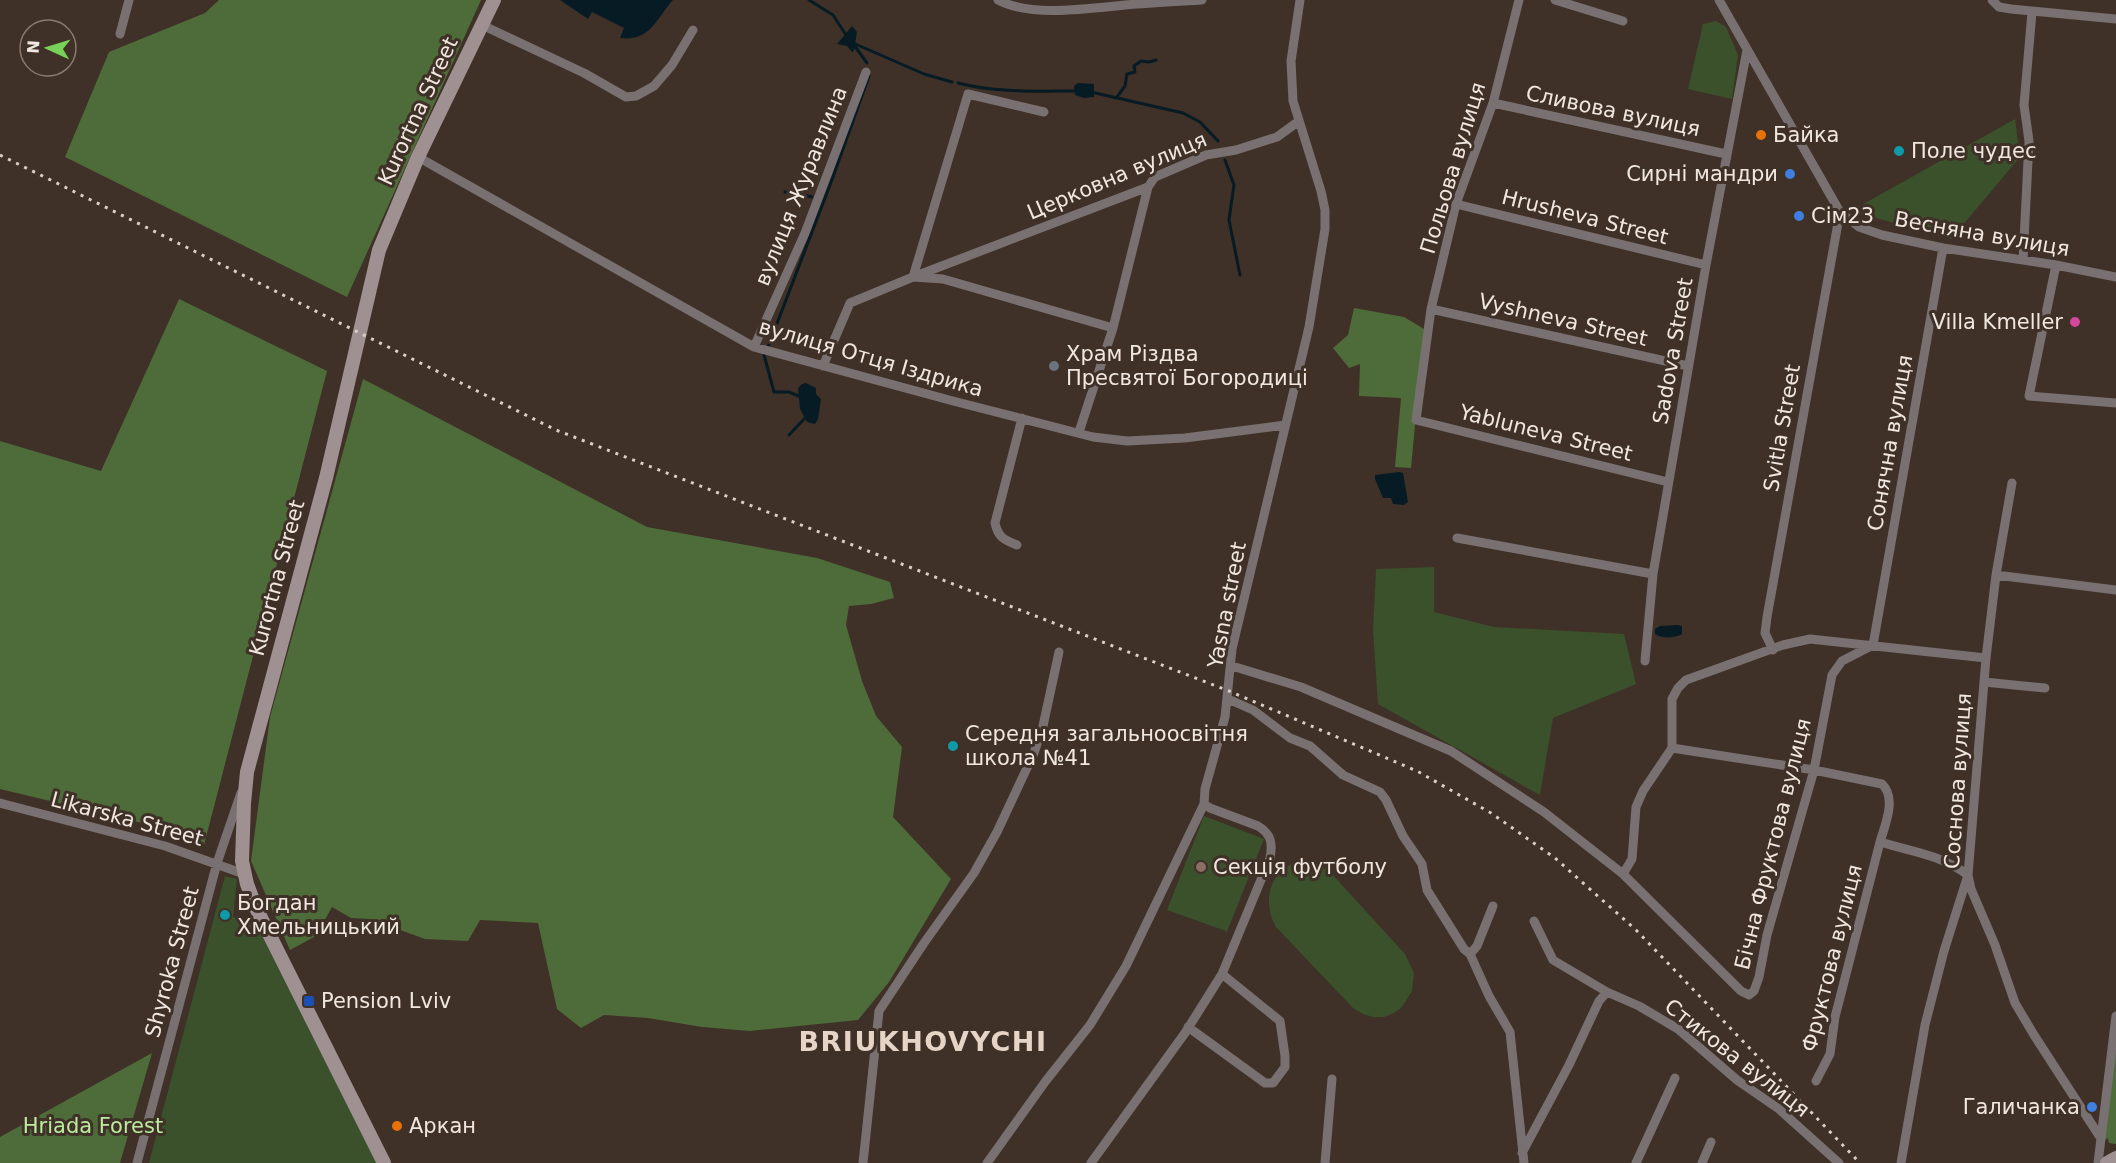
<svg xmlns="http://www.w3.org/2000/svg" width="2116" height="1163" font-family="'DejaVu Sans',sans-serif">
	<style>
		.green { fill: #3a512c }
		.forest { fill: #4e6c3a }
		.water { fill: #071b25 }
		.lines { fill: none; stroke-linecap: round; stroke-linejoin: round }
		.stream { stroke: #071b25; stroke-width: 3 }
		.street { stroke: #797071; stroke-width: 9 }
		.secondary { stroke: #9f9092; stroke-width: 14 }
		.rail { stroke: #d9d0c8; stroke-width: 3; stroke-dasharray: 3 6; stroke-linecap: butt }
		.food-dot { fill: #e8710a; stroke: #3f3127; stroke-width: 2 }
		.culture-dot { fill: #0f9aa8; stroke: #3f3127; stroke-width: 2 }
		.shop-dot { fill: #3f7fe0; stroke: #3f3127; stroke-width: 2 }
		.hotel-dot { fill: #d1479c; stroke: #3f3127; stroke-width: 2 }
		.worship-dot { fill: #6b7280; stroke: #3f3127; stroke-width: 2 }
		.education-dot { fill: #8d6e63; stroke: #3f3127; stroke-width: 2 }
		.transit-dot { fill: #1a4fb4; stroke: #3f3127; stroke-width: 2 }
		.labels { text-anchor: middle; stroke-width: 6; stroke-linejoin: round; paint-order: stroke }
		.street-label { font-size: 21px; fill: #f0e7e0; stroke: #3f3127 }
		.poi-label { font-size: 21px; fill: #f0e7e0; stroke: #3f3127; text-anchor: start }
		.park-label { font-size: 21px; fill: #bbeb9e; stroke: #3f3127 }
		.district-label { font-size: 27px; font-weight: bold; letter-spacing: 1.5px; fill: #e6d4c7; stroke: #3f3127 }
	</style>
	<rect width="100%" height="100%" fill="#3f3127"/>
	<path class="green" d="M1716 21 1726 27 1738 55 1732 99 1688 89 1703 24Z
		M2015 119 2020 157 1951 239 1851 211Z
		M1434 567V612L1494 627 1624 634 1636 684 1553 718 1540 795 1378 704 1373 630 1376 569Z
		M1204 816 1264 839 1226 934V931L1167 910Z
		M1301 861 1313 862 1331 873 1405 954 1414 973 1412 991 1402 1007 1394 1013 1384 1017H1373L1363 1014 1353 1008 1276 927C1261 901 1270 868 1301 861Z
		M225 876 237 879 233 917 258 920 377 1163H149Z"/>
	<path class="forest" d="M219 0H481L347 297 65 157 109 52 205 13Z
		M179 299 327 371 204 845 184 833 0 789V441L101 471Z
		M1354 308 1404 317 1424 329 1411 468 1395 467 1401 398 1359 396 1360 364 1349 368 1333 348 1348 335Z
		M363 379 647 527 817 558 890 582 894 598 871 604 849 606 846 625 862 681 876 716 902 747 893 817 951 879 889 982 858 1020 750 1031 702 1027 648 1018 604 1015 581 1028 557 1009 538 923 480 920 468 941 425 939 370 919 351 918 332 907 316 936 290 950 251 861 270 717Z
		M2116 1016V1144L2109 1143 2108 1138 2100 1143Z
		M152 1053 120 1163H0V1137Z"/>
	<path class="water" d="M560 0H673C656 19 650 42 620 38L624 28 592 12 588 19Z
		M852 26 857 32 854 51 852 52 847 46 837 44Z
		M1078 83 1094 84V97L1084 98 1075 95 1074 86Z
		M806 383 816 388V394L821 399 818 419 815 424 807 422 800 409 798 388 802 384Z
		M1399 472 1403 473 1408 502 1404 505 1393 504 1391 498H1383L1375 479V475Z
		M1677 625 1682 626V634C1675 638 1662 639 1655 634V629L1660 626Z"/>
	<g class="lines">
		<path class="stream" d="M809 0 833 15 846 35
			M853 43 924 74 952 82
			M854 45 867 63
			M958 83C996 93 1037 91 1076 91
			M1091 92 1183 113 1200 122 1218 141
			M1117 97 1125 86 1127 74 1135 72 1134 66 1141 61 1149 62 1156 60
			M1225 160 1234 185 1229 220 1240 275
			M785 192 798 194
			M804 195 812 197
			M768 347 833 177 869 76
			M764 355 774 392H789L801 397
			M789 435 806 417"/>
		<path class="street" d="M998 0C1033 19 1098 7 1137 4 1159 2 1181 1 1202 0
			M1519 0 1493 103 1456 204 1431 309 1416 420 1668 482
			M1555 0 1623 21
			M1719 0 1840 212 1859 227 1882 235 1943 248 2056 265 2116 277
			M1992 0 1999 7 2011 9 2116 19
			M482 25 584 73 626 97 636 96 654 86 672 65 693 30
			M120 34 129 0
			M1493 103 1726 154
			M418 157 754 347 953 401 1093 437 1127 441 1185 438 1285 425
			M1456 204 1706 265
			M2023 260 2029 141 2024 105 2032 12
			M2056 265 2029 396 2116 403
			M913 277 1148 187 1155 177 1206 155 1236 150 1277 137 1299 121
			M913 277 968 94 1044 112
			M1431 309 1688 366
			M754 347 805 233 866 72
			M823 366 850 303 913 277 943 279 1113 328
			M1079 432 1113 328 1148 187
			M2012 483 1996 575 1986 658 1968 875 1971 889 1995 945 2015 1003 2034 1035 2100 1137
			M1457 538 1653 574
			M1017 545C1004 540 998 537 995 523L1022 418
			M1996 575 2116 590
			M1773 650 1765 633 1767 617 1840 212
			M1645 661 1653 574 1706 265 1747 50
			M1232 666 1301 687 1451 751 1544 812 1623 874 1741 991 1749 995 1754 991 1759 977 1767 935 1814 770 1832 675 1842 661 1873 645 1943 248
			M1984 682 2045 688
			M1228 699 1253 710 1290 738 1310 746 1343 775 1380 792 1386 800 1403 836 1422 864 1427 890 1464 949 1470 954 1489 996 1510 1032 1524 1163
			M1672 748 1814 770 1882 784C1897 798 1885 825 1880 842 1913 852 1939 854 1968 875L1944 951 1925 1025 1901 1163
			M0 803 165 846 244 874
			M1623 874 1632 859 1636 807 1643 791 1672 748V699L1678 688 1686 680 1783 645 1810 639 1986 658
			M1534 921 1553 960 1607 992 1639 1006 1678 1029 1737 1080 1779 1109 1839 1163
			M1470 954 1477 946 1493 906
			M1188 1027 1265 1083H1273L1285 1067V1056L1280 1021 1222 974
			M1816 1081 1830 1054 1835 1017 1880 842
			M1522 1153 1569 1065 1599 1001 1607 992
			M137 1163 217 863 241 793
			M863 1163 879 1011 924 943 974 873 997 832 1034 753 1043 726 1059 652
			M987 1163 1045 1082 1090 1025 1126 966 1204 804 1205 789 1225 717 1232 649 1309 327 1325 229V210L1321 191 1293 101 1291 61 1300 0
			M1091 1163 1185 1033 1222 974 1270 858C1273 843 1271 834 1258 826L1210 808 1204 804
			M1325 1163 1332 1079
			M1636 1163 1675 1078
			M1702 1163 1711 1142
			M2098 1163 2116 1016"/>
		<path class="secondary" d="M384 1163 256 908 247 884 242 861 244 803 247 772 326 478 379 250 418 157 494 0
			M2107 1163 2116 1158"/>
		<path class="rail" d="M0 155 556 430 1229 691 1417 771 1491 813 1555 858 1636 930 1860 1163"/>
	</g>
	<g class="food-dot">
		<circle cx="1761" cy="135" r="6"/>
		<circle cx="397" cy="1126" r="6"/>
	</g>
	<g class="culture-dot">
		<circle cx="1899" cy="151" r="6"/>
		<circle cx="953" cy="746" r="6"/>
		<circle cx="225" cy="915" r="6"/>
	</g>
	<g class="shop-dot">
		<circle cx="1790" cy="174" r="6"/>
		<circle cx="1799" cy="216" r="6"/>
		<circle cx="2092" cy="1107" r="6"/>
	</g>
	<circle class="hotel-dot" cx="2075" cy="322" r="6"/>
	<circle class="worship-dot" cx="1054" cy="366" r="6"/>
	<circle class="education-dot" cx="1201" cy="867" r="6"/>
	<rect class="transit-dot" x="303" y="995" width="12" height="12" rx="3"/>
	<g class="labels">
		<g class="street-label">
			<text transform="translate(418 111) rotate(-65)" y="7">Kurortna Street</text>
			<text transform="translate(1613 111) rotate(12)" y="7">Сливова вулиця</text>
			<text transform="translate(1453 168) rotate(-73)" y="7">Польова вулиця</text>
			<text transform="translate(1117 176) rotate(-23)" y="7">Церковна вулиця</text>
			<text transform="translate(801 186) rotate(-68)" y="7">вулиця Журавлина</text>
			<text transform="translate(1585 217) rotate(14)" y="7">Hrusheva Street</text>
			<text transform="translate(1982 234) rotate(10)" y="7">Весняна вулиця</text>
			<text transform="translate(1563 320) rotate(13)" y="7">Vyshneva Street</text>
			<text transform="translate(1673 351) rotate(-80)" y="7">Sadova Street</text>
			<text transform="translate(871 358) rotate(16)" y="7">вулиця Отця Іздрика</text>
			<text transform="translate(1782 428) rotate(-80)" y="7">Svitla Street</text>
			<text transform="translate(1546 433) rotate(14)" y="7">Yabluneva Street</text>
			<text transform="translate(1890 443) rotate(-80)" y="7">Сонячна вулиця</text>
			<text transform="translate(277 578) rotate(-75)" y="7">Kurortna Street</text>
			<text transform="translate(1227 605) rotate(-79)" y="7">Yasna street</text>
			<text transform="translate(1958 781) rotate(-86)" y="7">Соснова вулиця</text>
			<text transform="translate(127 819) rotate(15)" y="7">Likarska Street</text>
			<text transform="translate(1773 844) rotate(-76)" y="7">Бічна Фруктова вулиця</text>
			<text transform="translate(1832 958) rotate(-76)" y="7">Фруктова вулиця</text>
			<text transform="translate(172 962) rotate(-75)" y="7">Shyroka Street</text>
			<text transform="translate(1737 1058) rotate(38)" y="7">Стикова вулиця</text>
		</g>
		<g class="poi-label">
			<text x="1773" y="142">Байка</text>
			<text x="1911" y="158">Поле чудес</text>
			<text x="1778" y="181" text-anchor="end">Сирні мандри</text>
			<text x="1811" y="223">Сім23</text>
			<text x="2063" y="329" text-anchor="end">Villa Kmeller</text>
			<text x="1066" y="361">Храм Різдва<tspan x="1066" dy="24">Пресвятої Богородиці</tspan></text>
			<text x="965" y="741">Середня загальноосвітня<tspan x="965" dy="24">школа №41</tspan></text>
			<text x="1213" y="874">Секція футболу</text>
			<text x="237" y="910">Богдан<tspan x="237" dy="24">Хмельницький</tspan></text>
			<text x="321" y="1008">Pension Lviv</text>
			<text x="2080" y="1114" text-anchor="end">Галичанка</text>
			<text x="409" y="1133">Аркан</text>
		</g>
		<g class="park-label">
			<text x="93" y="1133">Hriada Forest</text>
		</g>
		<g class="district-label">
			<text x="923" y="1051">BRIUKHOVYCHI</text>
		</g>
	</g>
	<g transform="translate(48 48) rotate(274)"><circle r="28" fill="#3f3127" stroke="#867a71" stroke-width="1.5"/>
	<path d="M0-4.5L10 22L0 15L-10 22Z" fill="#78d158"/>
	<text y="-9" font-size="16" font-weight="bold" text-anchor="middle" fill="#f0e7e0">N</text>
	</g>
</svg>
